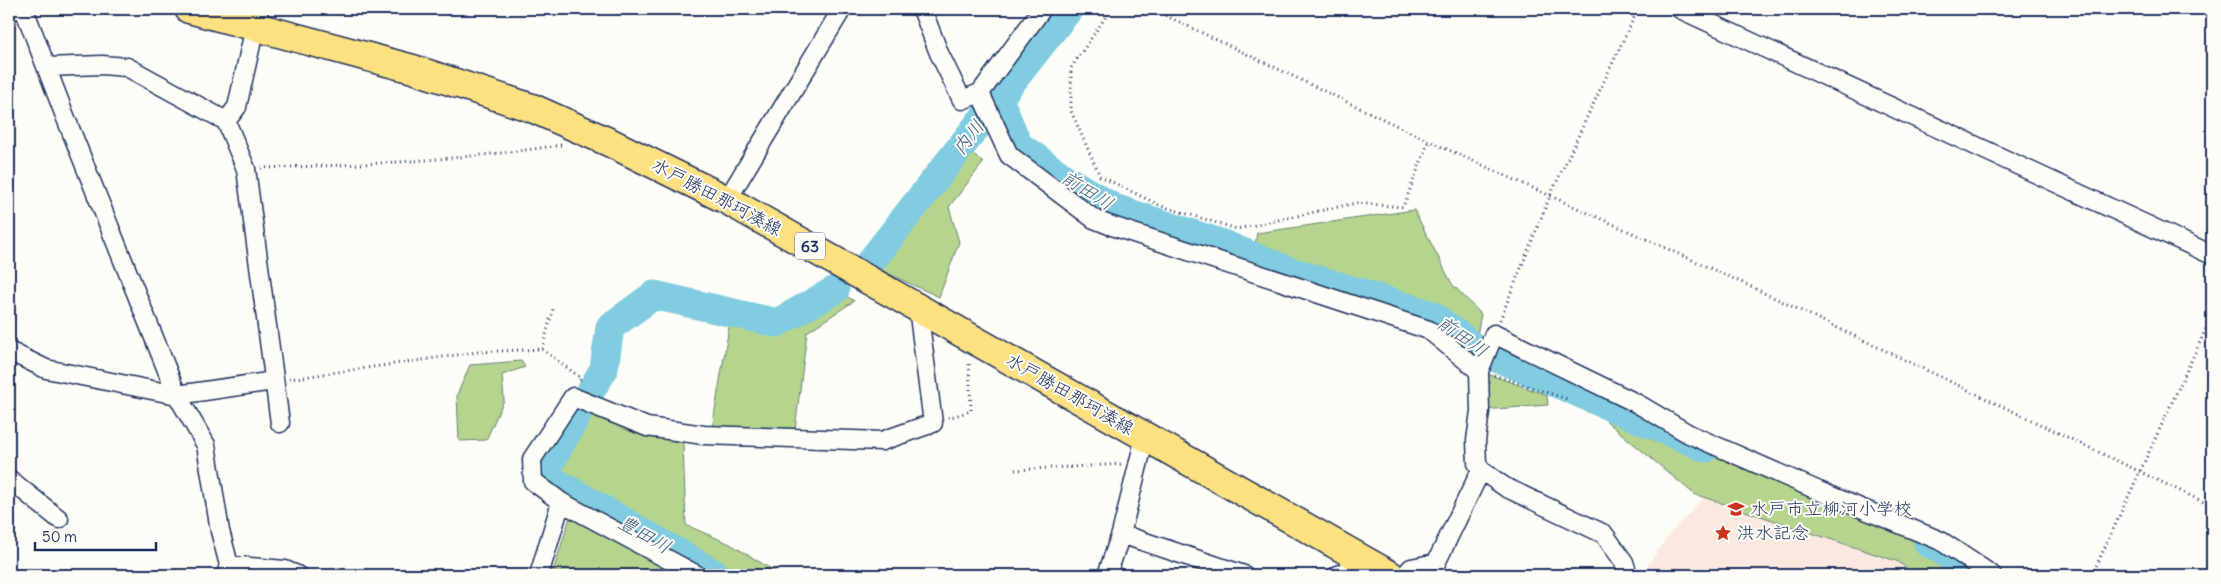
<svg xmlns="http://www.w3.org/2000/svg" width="2221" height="584" font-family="Delius,'Klee One',sans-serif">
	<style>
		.built { fill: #fbe9e0 }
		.green { fill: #b5d48d; stroke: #688276 }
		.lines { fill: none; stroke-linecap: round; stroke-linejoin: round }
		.canal { stroke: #81cce1; stroke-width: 18 }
		.river { stroke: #81cce1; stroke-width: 29 }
		.street-casing { stroke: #1b2f5e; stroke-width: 21 }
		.primary-casing { stroke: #1b2f5e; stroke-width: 31 }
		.path { stroke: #1b2f5e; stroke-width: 3; stroke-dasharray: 1 4; stroke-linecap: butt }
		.street { stroke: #fdfcf7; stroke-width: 18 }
		.primary { stroke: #fde080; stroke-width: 28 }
		.labels { text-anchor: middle; stroke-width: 4; stroke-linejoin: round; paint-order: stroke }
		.shield { fill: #fdfcf7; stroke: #5f6c8c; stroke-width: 1 }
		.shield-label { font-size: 16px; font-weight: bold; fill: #1b2f5e }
		.street-label { font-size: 18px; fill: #1b2f5e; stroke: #fdfcf7 }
		.poi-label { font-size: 18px; fill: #1b2f5e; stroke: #fdfcf7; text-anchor: start }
		.water-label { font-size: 19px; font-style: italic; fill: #3a5e85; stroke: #fdfcf7 }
	</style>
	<rect width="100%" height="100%" fill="#fdfcf7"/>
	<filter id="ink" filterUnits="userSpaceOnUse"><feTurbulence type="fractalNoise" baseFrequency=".02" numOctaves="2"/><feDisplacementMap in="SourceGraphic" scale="10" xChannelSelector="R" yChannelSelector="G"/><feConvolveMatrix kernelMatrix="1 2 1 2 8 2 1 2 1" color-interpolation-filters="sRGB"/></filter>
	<g filter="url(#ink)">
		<path class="built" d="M1718 483 1929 575H1641L1669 535Z"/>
		<path class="green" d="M970 150 983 163 949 207 959 242 939 297 872 266Z
			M1414 210 1452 284 1481 314 1475 346 1436 309 1254 250 1257 233Z
			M842 293 854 301 807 332 795 430 712 428 730 321 780 328Z
			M521 361 525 367 502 375 504 400 486 440 459 441 457 395 470 365Z
			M1479 371 1547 395 1548 405 1482 410Z
			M1581 400 1937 547 1971 575H1914L1899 562 1694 494Z
			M589 414 638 433 683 443 686 525 730 544 781 575H730L555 472Z
			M570 517 681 574V575H552Z"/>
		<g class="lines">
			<path class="canal" d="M566 501 569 490"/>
			<path class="river" d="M999 99 1018 145 1067 180 1114 208 1220 243 1287 270 1432 315 1483 354 1505 361 1706 448
				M868 265 1069 9
				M587 397 604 369 610 327 654 295 777 323 835 290
				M583 404 543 475 717 575
				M1928 543 1937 547 1976 575"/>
			<g class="street-casing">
				<path id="street" d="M24 9 65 116 177 395 206 445 220 531 229 565 226 575
					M922 9 939 53 962 100 980 93 1009 155 1094 219 1109 225 1429 330 1479 371
					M1680 9 2212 255
					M9 13 14 9
					M46 67 102 65 127 67 226 121 246 169 280 423
					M980 93 1042 9
					M226 121 237 107 259 9
					M727 200 842 9
					M9 351 46 369 177 395 274 381
					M9 479 59 519
					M561 502 533 481 532 459 573 397 647 427 704 435 882 441 933 423 918 308
					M1121 534 1244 575
					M229 565 285 570 297 575
					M539 575 561 502 697 575
					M1107 575 1121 534 1145 437
					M1338 575 1345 572 1358 557
					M1405 575 1411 568 1436 563 1481 470
					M1628 575 1624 562 1604 534 1505 487 1481 470 1477 463 1476 441 1480 411 1479 371 1494 334 1638 404 1689 434 1819 491 1941 541 1992 575"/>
			</g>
			<g class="primary-casing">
				<path id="primary" d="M189 9 413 69 532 108 611 143 727 200 1390 575"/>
			</g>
			<path class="path" d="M1111 9 1071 68V111L1100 176 1161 206 1237 229 1356 203 1403 207 1429 141
				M1152 9 1429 141 1743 283 2212 506
				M261 168C362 165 462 160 561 145
				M1500 320 1550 196 1638 9
				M542 349 581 378 579 382
				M1494 375 1567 399
				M289 379 478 352 542 349 553 309
				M948 418 971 411 969 361
				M1015 470 1124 464
				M2092 575 2212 316"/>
			<use href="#street" class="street"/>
			<use href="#primary" class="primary"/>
		</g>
	</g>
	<defs>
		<g id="school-bare" transform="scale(1.35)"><path d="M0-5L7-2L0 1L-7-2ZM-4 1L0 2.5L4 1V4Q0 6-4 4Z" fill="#c8321e" stroke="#fdfcf7" stroke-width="2.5" paint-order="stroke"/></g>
		<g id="sight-bare" transform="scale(1.35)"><path d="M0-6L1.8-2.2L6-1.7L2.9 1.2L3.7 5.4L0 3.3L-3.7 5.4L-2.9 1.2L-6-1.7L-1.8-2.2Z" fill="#c8321e" stroke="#fdfcf7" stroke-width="2.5" paint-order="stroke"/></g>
	</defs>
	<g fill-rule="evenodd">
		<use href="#school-bare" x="1736" y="509"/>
		<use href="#sight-bare" x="1723" y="533"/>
	</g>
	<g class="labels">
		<rect class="shield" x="795" y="232.5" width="30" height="27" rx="4"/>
		<g class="shield-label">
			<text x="810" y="252">63</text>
		</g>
		<g class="street-label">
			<text transform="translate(717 197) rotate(28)" y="6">水戸勝田那珂湊線</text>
			<text transform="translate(1070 394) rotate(30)" y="6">水戸勝田那珂湊線</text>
		</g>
		<g class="poi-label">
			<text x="1750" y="515">水戸市立柳河小学校</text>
			<text x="1737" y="539">洪水記念</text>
		</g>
		<g class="water-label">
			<text transform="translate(968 137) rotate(-52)" y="7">内川</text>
			<text transform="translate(1088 190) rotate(32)" y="7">前田川</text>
			<text transform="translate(1463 336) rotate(35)" y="7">前田川</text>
			<text transform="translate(645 534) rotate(30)" y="7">豊田川</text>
		</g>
	</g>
	<rect width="2221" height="584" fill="none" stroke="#fdfcf7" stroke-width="30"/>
	<rect x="15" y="15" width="2191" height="554" fill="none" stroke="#1b2f5e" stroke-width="2" filter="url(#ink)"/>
	<path d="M35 542v8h121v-8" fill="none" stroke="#1b2f5e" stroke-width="2.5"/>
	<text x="42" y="542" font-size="15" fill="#1b2f5e" stroke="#fdfcf7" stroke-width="4" paint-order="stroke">50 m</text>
</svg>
